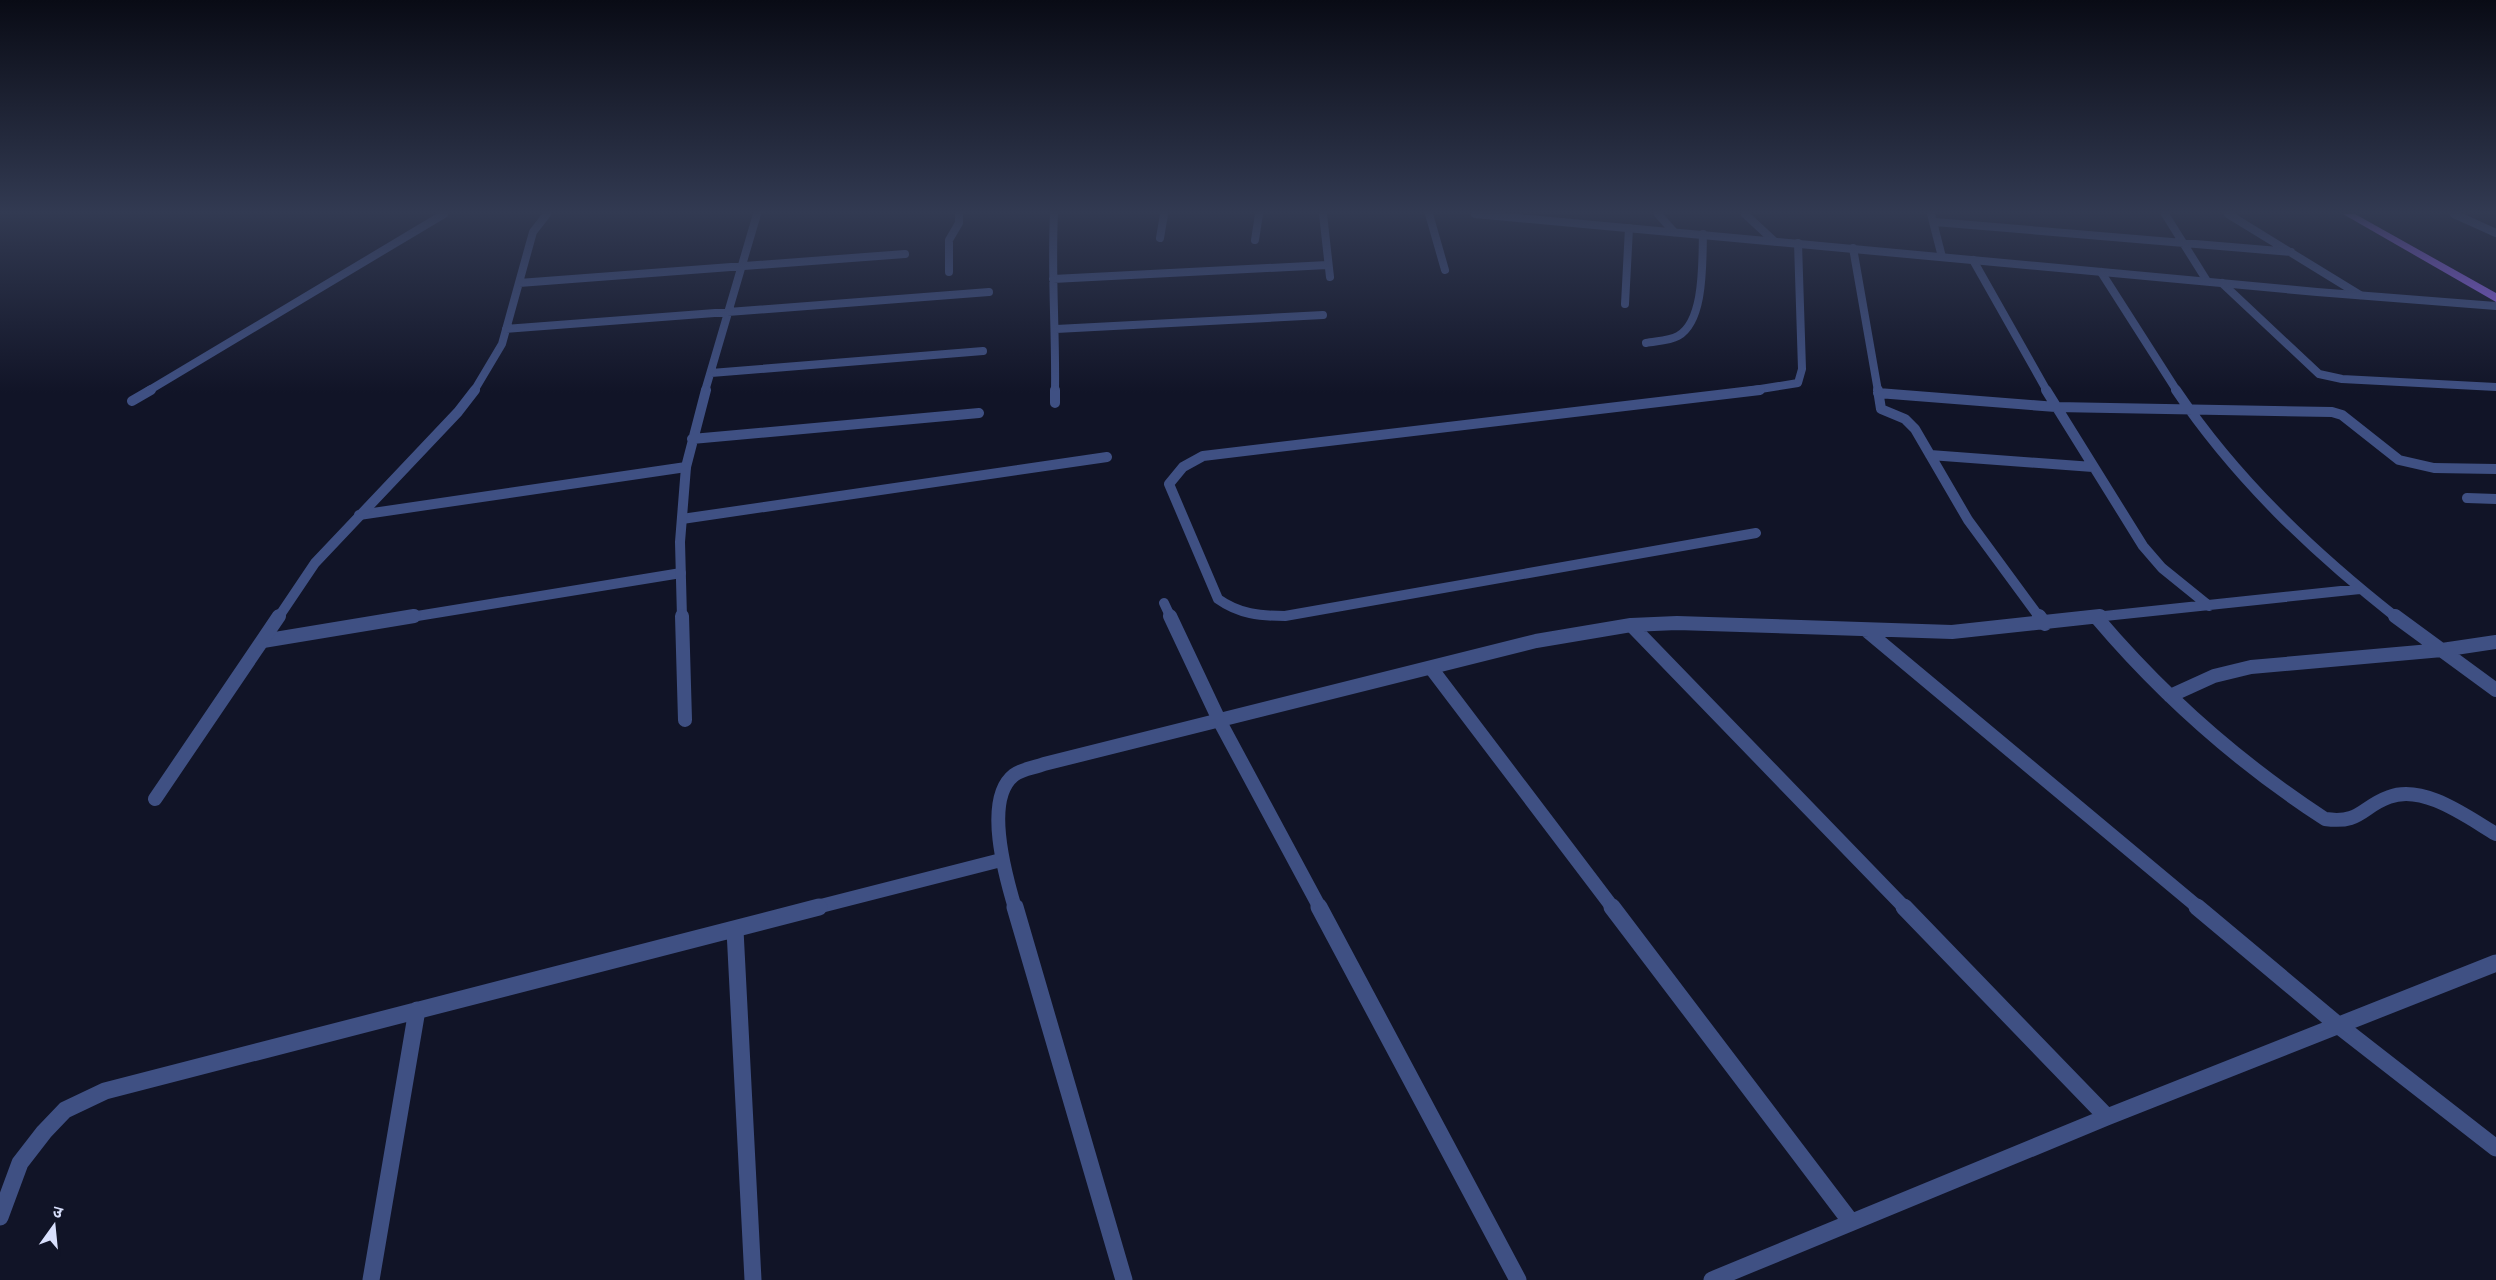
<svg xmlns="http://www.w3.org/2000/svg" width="2496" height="1280" font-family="'DejaVu Sans','Noto Sans Devanagari',sans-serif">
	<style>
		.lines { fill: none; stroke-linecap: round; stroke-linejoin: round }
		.service-far2 { stroke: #3f5083; stroke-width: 8 }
		.service-far1 { stroke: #3f5083; stroke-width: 10 }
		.service { stroke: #3f5083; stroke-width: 14 }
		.minor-far3 { stroke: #3f5083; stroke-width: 8 }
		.minor-far2 { stroke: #3f5083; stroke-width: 10 }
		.minor-far1 { stroke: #3f5083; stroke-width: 14 }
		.minor { stroke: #3f5083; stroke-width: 17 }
		.tertiary { stroke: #3f5083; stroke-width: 8 }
		.primary { fill: #9767f7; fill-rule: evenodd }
	</style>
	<rect width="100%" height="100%" fill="#111427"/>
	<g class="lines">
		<path class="service-far2" d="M1429 214 1445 270
			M1625 304 1629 228
			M1646 343C1656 341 1669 341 1678 336 1705 321 1702 261 1703 234
			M1748 391 1798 383 1802 369 1798 243"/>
		<path class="service-far1" d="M359 515 686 467
			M682 519 1107 457
			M1756 533 1285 616C1260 616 1239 614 1218 599L1169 484 1183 467 1203 456 1760 390
			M405 618 681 573"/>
		<path class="service" d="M263 641 414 616"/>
		<path class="minor-far3" d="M1054 214C1051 273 1056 332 1055 391
			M1323 214 1330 277
			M1658 214 1674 232
			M1745 214 1774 241
			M1931 214 1942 257
			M2165 214 2207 281
			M2228 214 2360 295
			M2454 214 2496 233
			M1935 222 2291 252
			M1160 238 1164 214
			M1255 240 1259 214
			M1853 248 1878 391
			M1973 260 2047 391
			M949 272V240L959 223V214
			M2101 272 2177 391
			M1053 279 1327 265
			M519 283 905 254
			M2222 283 2319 374 2342 379 2496 387
			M506 329 989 292
			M1056 329 1323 315
			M711 373 983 351
			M148 391 444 214
			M474 391 502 344 533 232 547 214
			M705 391 757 214"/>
		<path class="minor-far2" d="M1878 390 1881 409 1905 419 1915 429 1968 520 2040 618
			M2046 390 2143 546 2162 568 2209 606
			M2176 390C2236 479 2313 552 2397 618
			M1878 393 2056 407 2332 412 2342 415 2399 460 2434 468 2496 469
			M132 401 151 390
			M1055 403V390
			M692 439 979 413
			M1930 455 2093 467
			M2467 498 2496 499
			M1164 603 1171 618
			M278 618 315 563 458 412 475 390
			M682 618 680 542 686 467 706 390
			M2086 618 2360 589"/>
		<path class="minor-far1" d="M682 616 685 720
			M1170 616 1220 722 1320 908
			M2039 616 2045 624
			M2395 616 2496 690
			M2097 618C2164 697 2239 763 2325 819 2361 824 2361 807 2389 797 2424 784 2467 817 2496 834
			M1631 625 1905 908
			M1867 631 2199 908
			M1431 668 1613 908
			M2170 696 2214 676 2251 667 2442 650 2496 642
			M155 799 279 616
			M813 908 1001 860
			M1015 908C1006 878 983 799 1014 775 1022 769 1034 768 1044 764L1536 641 1631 625 1677 623 1952 632 2100 616"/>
		<path class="minor" d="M1015 907 1124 1280
			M1319 907 1518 1280
			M1612 907 1851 1222
			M1904 907 2107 1117
			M2197 907 2338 1025 2496 1148
			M735 930 753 1280
			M0 1217 20 1163 44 1132 65 1110 105 1091 819 907
			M371 1280 417 1010
			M1712 1280 2107 1117 2496 963"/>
		<path class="tertiary" d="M1475 214 2317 292 2496 306"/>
		<path class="primary" d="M2343 214H2355L2496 293V302Z"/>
	</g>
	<linearGradient id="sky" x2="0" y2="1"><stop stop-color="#090b15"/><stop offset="0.54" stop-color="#323a52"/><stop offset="1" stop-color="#323a52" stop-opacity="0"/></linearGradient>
	<rect width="2496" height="393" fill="url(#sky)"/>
	<g transform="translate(54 1226) rotate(15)" stroke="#111427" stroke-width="4.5" paint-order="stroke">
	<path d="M0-4.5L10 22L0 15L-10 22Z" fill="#d9e0fd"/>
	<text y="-9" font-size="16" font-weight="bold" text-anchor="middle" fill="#d9e0fd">उ</text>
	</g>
</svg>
